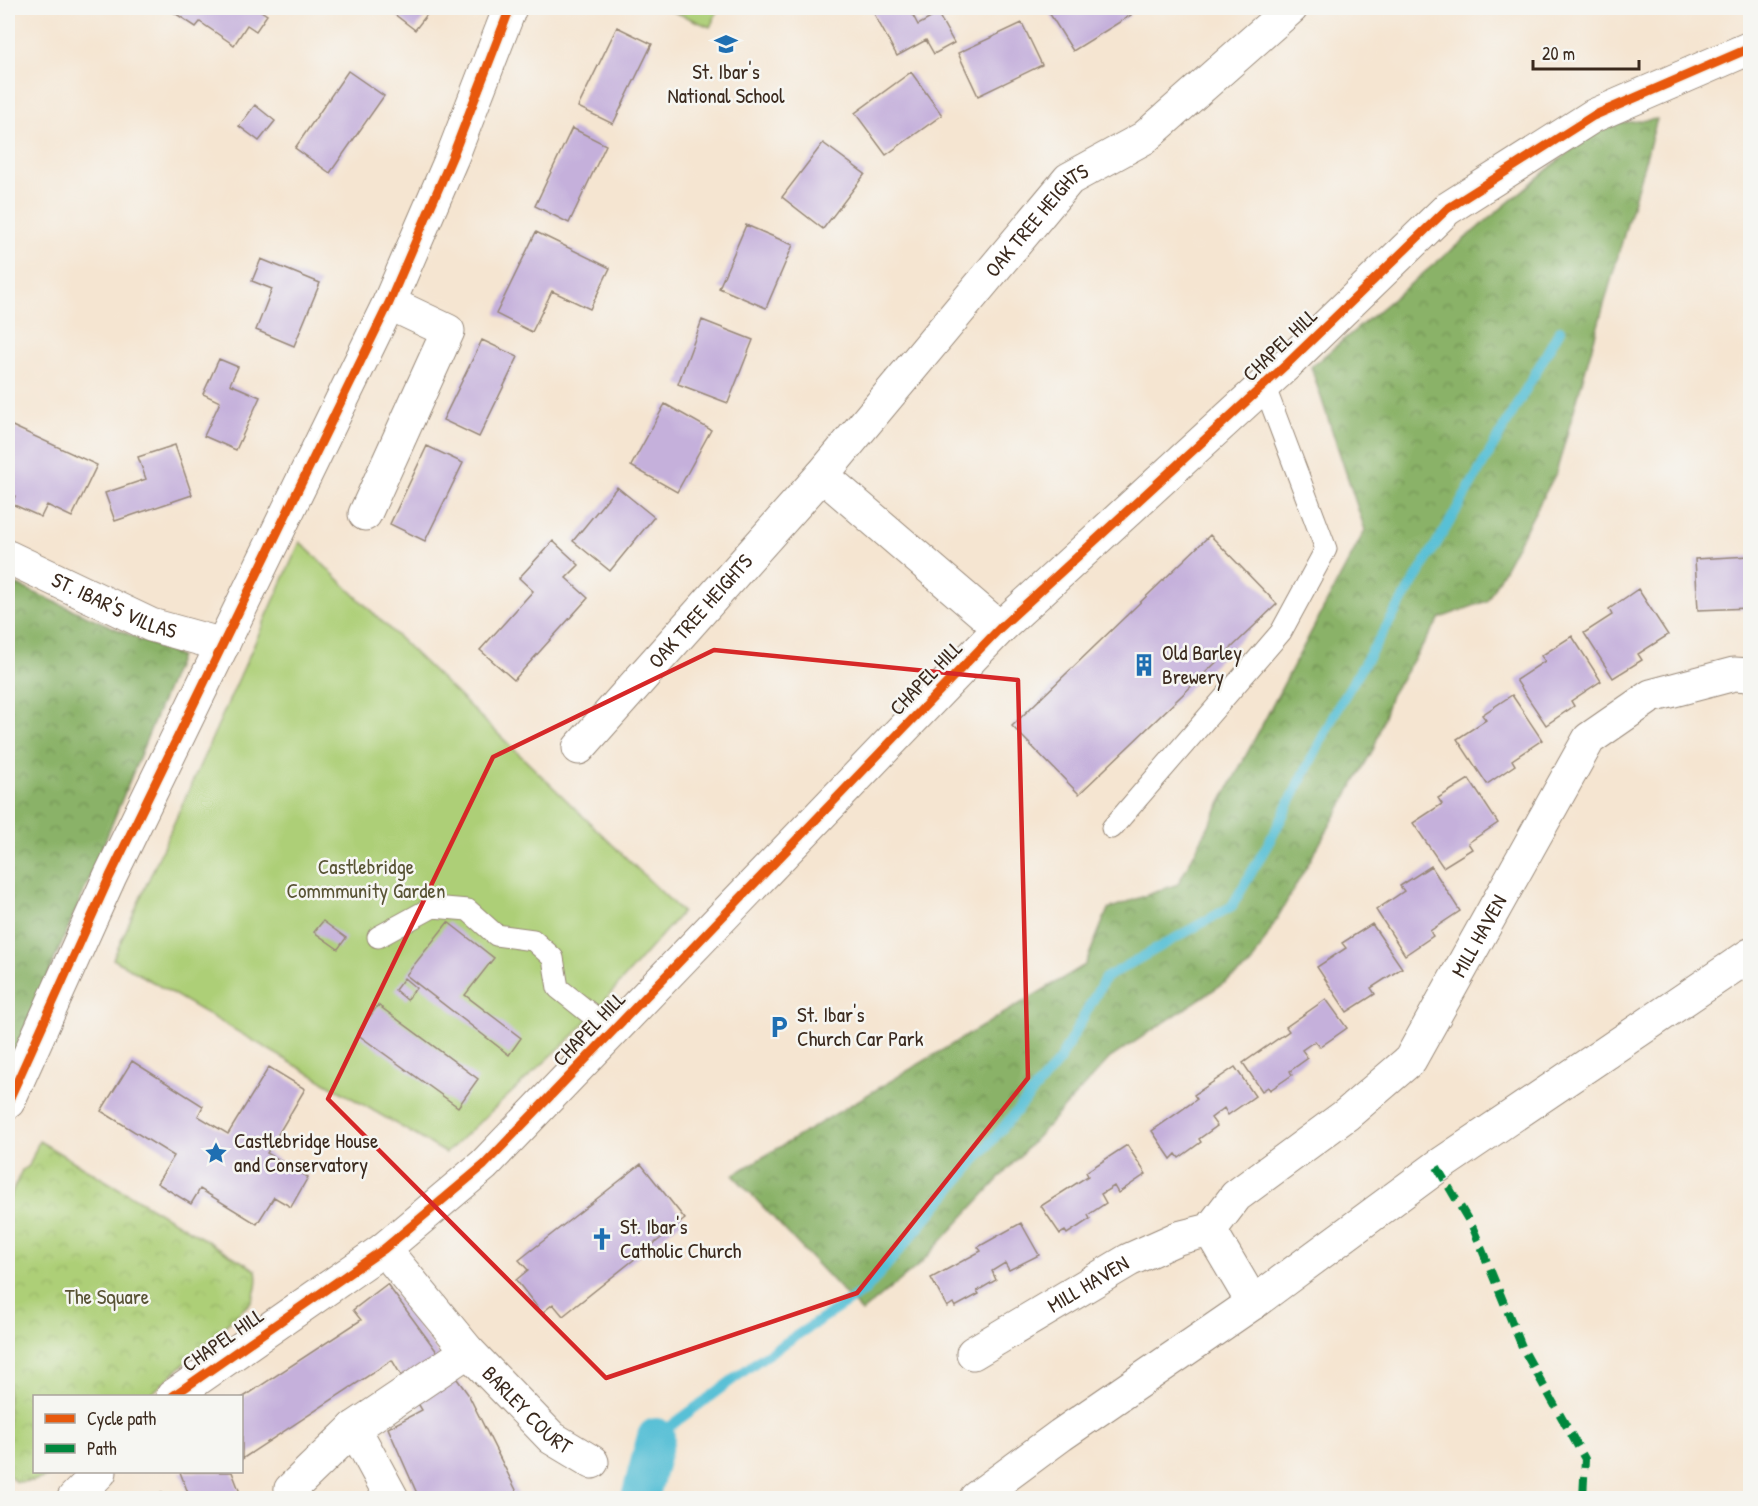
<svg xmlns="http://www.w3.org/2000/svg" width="1758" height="1506" font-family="'Patrick Hand',sans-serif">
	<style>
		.forest { fill: url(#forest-crowns); stroke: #626e43; stroke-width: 1.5 }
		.park { fill: url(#park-crowns); stroke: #747c4a; stroke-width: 1.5 }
		.garden { fill: #adcf77; stroke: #747c4a; stroke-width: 1.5 }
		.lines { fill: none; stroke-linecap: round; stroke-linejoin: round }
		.stream { stroke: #59c0d6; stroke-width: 10 }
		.canal { stroke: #59c0d6; stroke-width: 38 }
		.building { fill: #c5b0db }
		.service-casing { stroke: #988878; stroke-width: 23 }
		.minor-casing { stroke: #988878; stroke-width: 35 }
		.tertiary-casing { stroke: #988878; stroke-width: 35 }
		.secondary-casing { stroke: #988878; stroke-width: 35 }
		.service { stroke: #fff; stroke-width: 21 }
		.minor { stroke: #fff; stroke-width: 33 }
		.tertiary { stroke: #fff; stroke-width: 33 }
		.secondary { stroke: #fff; stroke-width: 33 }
		.quiet { stroke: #00873e; stroke-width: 8; stroke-dasharray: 15 8; stroke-linecap: butt }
		.cycleway-casing { stroke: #f6f6f2; stroke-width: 13 }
		.cycleway { stroke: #e8590c; stroke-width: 9 }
		.marked { fill: none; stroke: #d62828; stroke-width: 4.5; stroke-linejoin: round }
		.labels { text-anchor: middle; stroke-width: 5; stroke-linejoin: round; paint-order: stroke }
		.poi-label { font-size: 21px; fill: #3b2a1e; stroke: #f6f6f2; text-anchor: start }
		.street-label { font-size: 21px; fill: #3b2a1e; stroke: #f6f6f2 }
		.park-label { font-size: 21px; fill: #585334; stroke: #f6f6f2 }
	</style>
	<defs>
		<pattern id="forest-crowns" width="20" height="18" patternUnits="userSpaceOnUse" patternTransform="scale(1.5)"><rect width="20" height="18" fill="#8ab268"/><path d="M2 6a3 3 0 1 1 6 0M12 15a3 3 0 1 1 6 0" fill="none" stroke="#729155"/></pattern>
		<pattern id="park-crowns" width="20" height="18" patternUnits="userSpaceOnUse" patternTransform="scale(1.5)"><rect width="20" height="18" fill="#adcf77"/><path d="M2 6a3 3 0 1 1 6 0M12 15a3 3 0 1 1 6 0" fill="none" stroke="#96b266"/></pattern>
	</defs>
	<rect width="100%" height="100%" fill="#f6f6f2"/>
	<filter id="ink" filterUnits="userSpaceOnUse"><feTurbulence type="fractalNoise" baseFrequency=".0167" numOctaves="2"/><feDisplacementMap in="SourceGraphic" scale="12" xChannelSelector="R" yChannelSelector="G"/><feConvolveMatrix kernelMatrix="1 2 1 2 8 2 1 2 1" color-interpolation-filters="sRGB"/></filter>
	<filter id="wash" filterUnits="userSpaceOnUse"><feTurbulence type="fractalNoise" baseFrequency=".008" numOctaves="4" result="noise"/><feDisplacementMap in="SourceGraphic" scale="24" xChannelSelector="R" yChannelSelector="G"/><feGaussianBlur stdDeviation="1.35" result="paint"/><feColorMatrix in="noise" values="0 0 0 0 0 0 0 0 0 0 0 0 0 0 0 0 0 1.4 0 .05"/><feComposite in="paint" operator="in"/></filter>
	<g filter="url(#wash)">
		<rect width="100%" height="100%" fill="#f5e5d1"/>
		<path class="forest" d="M1657 119 1556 473 1487 601 1440 618 1391 695 1374 748 1250 966 1110 1058 920 1264 862 1312 733 1175 1085 965 1108 909 1178 884 1365 530 1311 367 1601 125Z
			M8 581 180 657 94 868 14 1053 8 1051Z"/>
		<path class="park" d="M39 1141 256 1270C258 1283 256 1291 251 1302L149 1396H34V1472H62L33 1481 16 1482 8 1474V1201L22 1170 29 1166Z"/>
		<path class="garden" d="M665 8H719L710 27Z
			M300 542 682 912 576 1033 446 1153 113 959Z"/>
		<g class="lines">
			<path class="stream" d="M656 1437 759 1360 866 1290 1059 1061 1105 978 1232 906 1273 835 1338 707 1449 523 1560 330"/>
			<path class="canal" d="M640 1498 656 1437"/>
		</g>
		<g id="blocks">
			<path class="building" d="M167 8H259L258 9 267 15 256 31 247 25 234 45 200 22 196 27Z
				M390 8H432L415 30 389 10Z
				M871 8H909L918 25 938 14 954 43 934 54 926 40 897 56Z
				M1053 8H1126L1131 15 1073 51 1048 11Z
				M1022 23 1042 65 978 96 958 53Z
				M617 27 652 44 613 124 578 107Z
				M348 71 384 96 330 173 295 148Z
				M911 72 942 115 886 155 855 113Z
				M255 105 275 121 259 141 239 126Z
				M572 128 606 145 569 223 535 206Z
				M823 143 865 174 823 229 782 197Z
				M746 225 793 245 766 308 719 288Z
				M536 232 610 268 590 309 552 291 532 332 496 314Z
				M261 259 320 283 294 346 256 330 272 289 252 281Z
				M702 320 753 340 728 403 678 384Z
				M482 340 518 357 479 437 443 420Z
				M219 359 238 367 230 384 260 397 236 450 204 436 220 402 203 394Z
				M665 404 711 430 677 492 631 466Z
				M8 424 97 465 72 517 47 505 41 517 12 504 15 496 8 492Z
				M175 445 192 495 115 521 105 493 146 479 138 457Z
				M427 446 463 463 425 541 390 524Z
				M617 487 654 517 610 571 573 541Z
				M1210 535 1277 604 1079 794 1012 726Z
				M553 541 579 565 566 578 588 598 514 680 480 650 533 591 519 578Z
				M1750 556V608L1698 610 1695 559Z
				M1638 589 1668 635 1638 654 1642 660 1613 678 1584 633 1612 615 1609 609Z
				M1572 636 1601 681 1571 701 1574 706 1546 725 1516 680 1545 661 1541 656Z
				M1512 695 1542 740 1512 760 1515 765 1487 784 1457 739 1486 720 1482 715Z
				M1469 779 1498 823 1468 843 1472 849 1443 867 1413 823 1442 804 1438 798Z
				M1431 866 1460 911 1430 931 1433 936 1405 955 1376 910 1404 891 1400 886Z
				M323 921 346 938 338 949 314 932Z
				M448 922 494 958 465 995 521 1038 509 1055 406 975Z
				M1372 924 1402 968 1371 988 1375 994 1347 1012 1317 967 1346 948 1342 943Z
				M404 978 416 988 407 1000 395 990Z
				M1326 999 1347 1028 1320 1047 1315 1041 1302 1050 1308 1058 1290 1071 1292 1075 1270 1090 1268 1087 1262 1091 1243 1063 1289 1031 1286 1027Z
				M378 1005 478 1079 458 1107 357 1034Z
				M132 1061 203 1106 198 1116 228 1134 269 1067 305 1089 267 1153 308 1177 291 1207 274 1197 257 1224 200 1189 191 1204 157 1183 174 1156 101 1111Z
				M1235 1067 1255 1096 1228 1115 1224 1108 1211 1118 1217 1126 1199 1139 1201 1142 1179 1158 1176 1154 1171 1159 1152 1131 1197 1099 1194 1095Z
				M1127 1145 1146 1174 1118 1193 1114 1186 1101 1194 1106 1203 1088 1215 1090 1219 1067 1234 1065 1231 1060 1234 1041 1206 1088 1176 1086 1172Z
				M641 1164 685 1219 563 1316 553 1304 542 1313 516 1280 528 1270 519 1260Z
				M1021 1223 1039 1255 1009 1270 1005 1263 992 1271 996 1280 977 1291 979 1294 955 1307 953 1303 947 1307 931 1278 981 1251 978 1247Z
				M387 1284 468 1394 520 1498H419L388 1428 422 1410 392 1360 242 1459V1398L361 1320 353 1310Z
				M180 1472H232L242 1498H190Z
				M162 1493V1498H137L136 1497Z"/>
		</g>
	</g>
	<g filter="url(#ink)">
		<use href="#blocks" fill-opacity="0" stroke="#988878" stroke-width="1.5"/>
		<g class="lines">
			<g class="service-casing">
				<path id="service" d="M1112 828 1281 632 1326 549 1264 385
					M378 937 433 907 468 910 496 935 533 940 553 958 558 988 612 1031"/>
			</g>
			<g class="minor-casing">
				<g id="minor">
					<path d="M822 475 1000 628"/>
					<path d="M365 514 448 331 389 303"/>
					<path id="s1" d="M8 557 151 625 223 645"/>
					<path id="s2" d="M579 748 822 475 1069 179 1144 138 1291 8"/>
					<path d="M1210 1230 1253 1303"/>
					<path id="s3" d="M384 1249 468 1351 552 1438 592 1462"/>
					<path id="s4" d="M973 1353 1129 1260 1178 1238 1210 1230 1236 1196 1346 1115 1410 1060 1589 739 1651 696 1734 674 1750 675"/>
					<path d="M354 1428 392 1498"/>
					<path d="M294 1498 291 1489 354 1428 468 1351"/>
				</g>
			</g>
			<g class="tertiary-casing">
				<path id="tertiary" d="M8 1102 110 876 389 303 453 155 510 8
					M173 1396 384 1249 484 1165 1000 628 1288 363 1447 209 1593 116 1750 48
					M74 1498 100 1472"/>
			</g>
			<g class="secondary-casing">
				<path id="secondary" d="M976 1498 1061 1435 1253 1303 1437 1167 1750 955"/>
			</g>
			<use href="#service" class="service"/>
			<use href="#minor" class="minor"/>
			<use href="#tertiary" class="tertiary"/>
			<use href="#secondary" class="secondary"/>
			<path class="quiet" d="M1437 1167 1473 1228 1523 1349 1585 1459 1583 1498"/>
			<g class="cycleway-casing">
				<path id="cycleway" d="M8 1102 110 876 389 303 453 155 510 8
					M173 1396 384 1249 484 1165 1000 628 1288 363 1447 209 1593 116 1750 48"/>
			</g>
			<use href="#cycleway" class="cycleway"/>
		</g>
	</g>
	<path class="marked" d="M714 650 1018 680 1028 1078 857 1293 606 1378 328 1099 493 757Z"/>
	<defs>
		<g id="school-bare" transform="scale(1.8)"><path d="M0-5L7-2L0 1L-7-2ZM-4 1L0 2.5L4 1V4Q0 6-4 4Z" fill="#1f6fb2" stroke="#f6f6f2" stroke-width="2.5" paint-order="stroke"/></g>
		<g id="building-bare" transform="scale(1.8)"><path d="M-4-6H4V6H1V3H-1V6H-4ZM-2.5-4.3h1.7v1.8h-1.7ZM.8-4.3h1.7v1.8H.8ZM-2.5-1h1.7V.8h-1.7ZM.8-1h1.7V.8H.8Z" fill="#1f6fb2" stroke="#f6f6f2" stroke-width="2.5" paint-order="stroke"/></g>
		<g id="parking-bare" transform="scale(1.8)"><path d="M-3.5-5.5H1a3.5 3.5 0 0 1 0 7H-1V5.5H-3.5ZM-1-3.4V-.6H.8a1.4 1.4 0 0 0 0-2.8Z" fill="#1f6fb2" stroke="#f6f6f2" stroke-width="2.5" paint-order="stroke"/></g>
		<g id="sight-bare" transform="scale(1.8)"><path d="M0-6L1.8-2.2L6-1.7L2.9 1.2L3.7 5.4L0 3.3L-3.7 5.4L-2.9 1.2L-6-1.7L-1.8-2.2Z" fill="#1f6fb2" stroke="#f6f6f2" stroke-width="2.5" paint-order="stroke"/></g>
		<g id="church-bare" transform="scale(1.8)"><path d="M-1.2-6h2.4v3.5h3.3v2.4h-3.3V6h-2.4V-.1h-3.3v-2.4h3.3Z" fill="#1f6fb2" stroke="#f6f6f2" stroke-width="2.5" paint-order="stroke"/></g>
	</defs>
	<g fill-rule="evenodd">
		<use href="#school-bare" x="726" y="44"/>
		<use href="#building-bare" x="1144" y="665"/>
		<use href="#parking-bare" x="779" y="1027"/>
		<use href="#sight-bare" x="216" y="1153"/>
		<use href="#church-bare" x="602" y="1239"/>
	</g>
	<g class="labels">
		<g class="poi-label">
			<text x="726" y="79" text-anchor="middle">St. Ibar's<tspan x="726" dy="24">National School</tspan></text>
			<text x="1162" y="660">Old Barley<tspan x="1162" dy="24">Brewery</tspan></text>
			<text x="797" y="1022">St. Ibar's<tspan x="797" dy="24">Church Car Park</tspan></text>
			<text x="234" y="1148">Castlebridge House<tspan x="234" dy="24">and Conservatory</tspan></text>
			<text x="620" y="1234">St. Ibar's<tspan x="620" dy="24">Catholic Church</tspan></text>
		</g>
		<g class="street-label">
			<text dy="7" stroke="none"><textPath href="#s2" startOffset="699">OAK TREE HEIGHTS</textPath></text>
			<text transform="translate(1280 345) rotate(-44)" y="7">CHAPEL HILL</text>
			<text dy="7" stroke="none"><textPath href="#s1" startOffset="117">ST. IBAR'S VILLAS</textPath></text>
			<text dy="7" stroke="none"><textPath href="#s2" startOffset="183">OAK TREE HEIGHTS</textPath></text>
			<text transform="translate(926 678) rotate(-46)" y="7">CHAPEL HILL</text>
			<text dy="7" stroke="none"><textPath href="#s4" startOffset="674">MILL HAVEN</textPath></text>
			<text transform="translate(589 1029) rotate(-46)" y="7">CHAPEL HILL</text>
			<text dy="7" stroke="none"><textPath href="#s4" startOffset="134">MILL HAVEN</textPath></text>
			<text transform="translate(223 1340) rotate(-35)" y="7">CHAPEL HILL</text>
			<text dy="7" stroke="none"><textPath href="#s3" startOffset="216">BARLEY COURT</textPath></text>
		</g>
		<g class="park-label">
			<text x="366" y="874">Castlebridge<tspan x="366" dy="24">Commmunity Garden</tspan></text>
			<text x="107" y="1304">The Square</text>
		</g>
	</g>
	<rect width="1758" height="1506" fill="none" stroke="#f6f6f2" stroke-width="30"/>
	<rect x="33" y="1395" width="210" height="78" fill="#f6f6f2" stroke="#aba49d" stroke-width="1.5"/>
	<rect x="45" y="1414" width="30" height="9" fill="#e8590c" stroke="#aba49d" stroke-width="1.5"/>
	<text x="87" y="1425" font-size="18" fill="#3b2a1e">Cycle path</text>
	<rect x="45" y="1444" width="30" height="9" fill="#00873e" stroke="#aba49d" stroke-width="1.5"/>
	<text x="87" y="1455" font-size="18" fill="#3b2a1e">Path</text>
	<path d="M1533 60v9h106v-9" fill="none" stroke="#3b2a1e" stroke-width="3"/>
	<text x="1542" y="60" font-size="18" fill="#3b2a1e" stroke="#f6f6f2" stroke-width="4.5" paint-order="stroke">20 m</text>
</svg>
